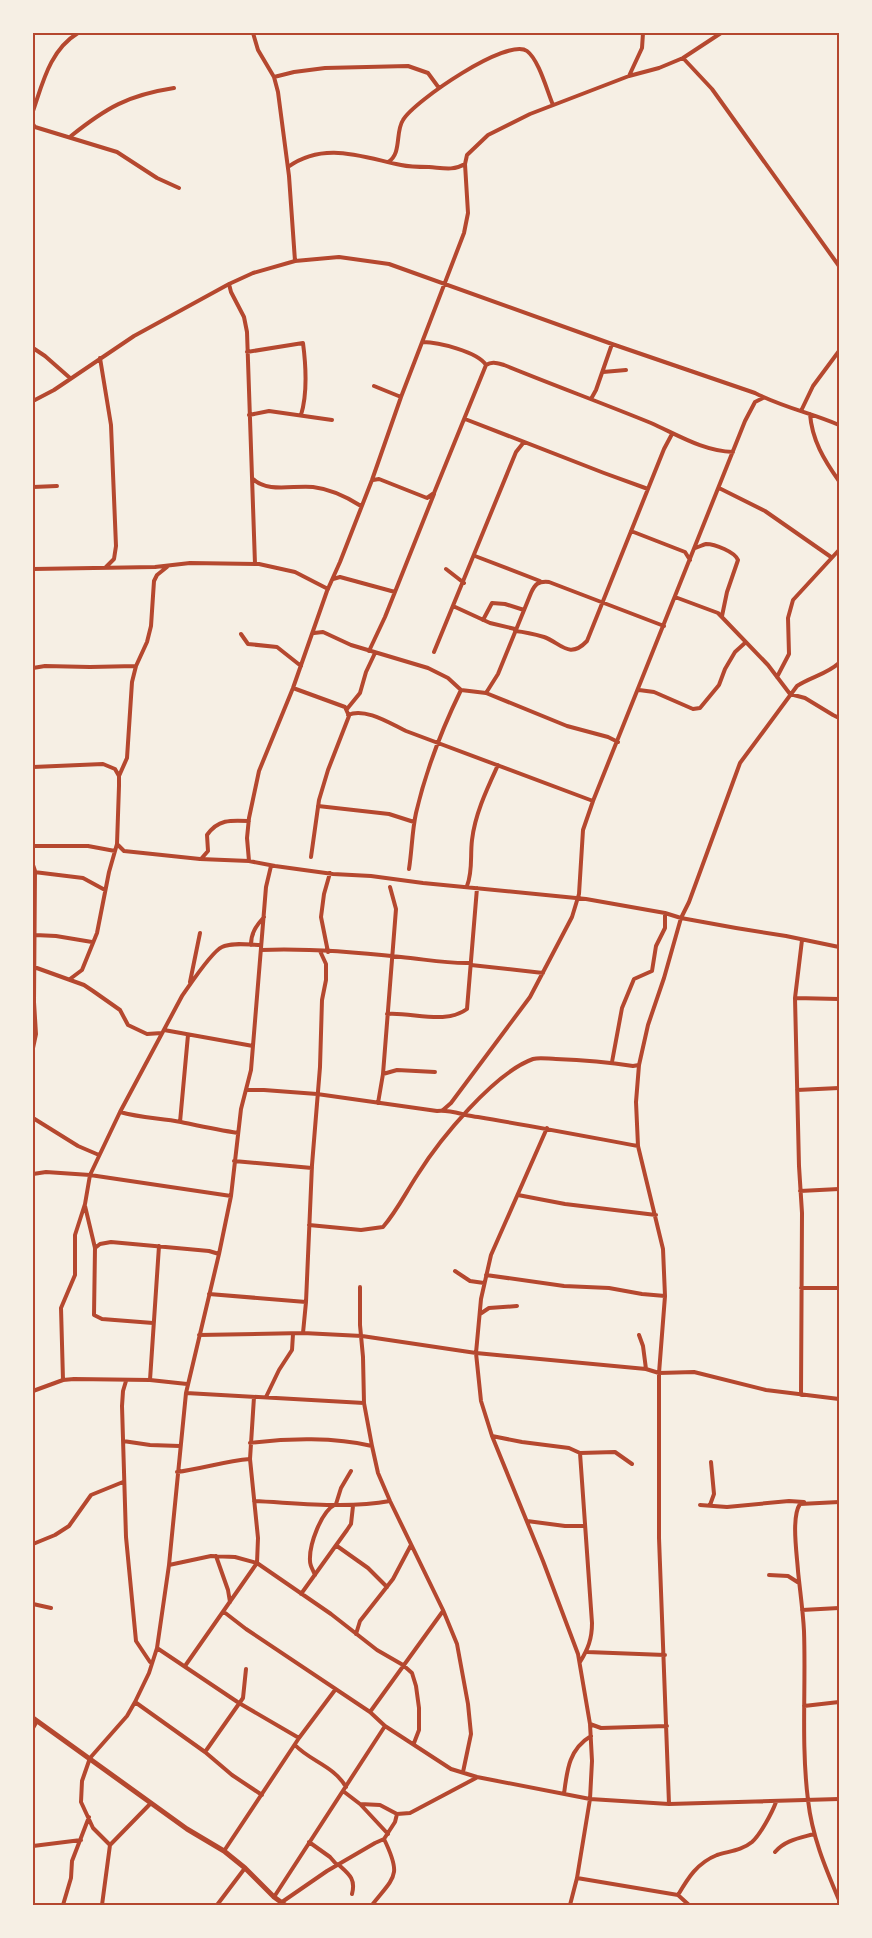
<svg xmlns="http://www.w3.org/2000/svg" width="872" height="1938" font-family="Spectral,serif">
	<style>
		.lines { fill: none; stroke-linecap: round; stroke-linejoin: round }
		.minor { stroke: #b5482f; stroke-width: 4 }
		.primary { stroke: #b5482f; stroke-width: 5 }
		.neatline { fill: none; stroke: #b5482f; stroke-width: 2 }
	</style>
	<rect width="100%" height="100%" fill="#f6efe4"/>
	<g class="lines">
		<path class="minor" d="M253 33 258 50 274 77 278 92 289 176 295 261
			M683 58 712 89 839 266
			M629 76 642 48 643 33
			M274 77 294 72 325 68 408 66 428 73 439 88
			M33 111C43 82 50 50 78 33
			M33 124 35 127 117 152 157 178 179 188
			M71 136C106 108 128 95 174 88
			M388 162C402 154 395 132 403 120 414 101 508 37 527 51 539 60 547 91 553 105
			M288 167C324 141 362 157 401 165 410 167 420 167 429 167 443 168 453 171 465 164
			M229 284 231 292 244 317 247 332 255 564
			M33 348 45 356 70 378
			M247 352 303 343C306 366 308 392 301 415
			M100 358 111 425 116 546 114 559 106 567
			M486 365C492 361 497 363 504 365 553 385 602 403 651 423 678 435 703 451 733 452
			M603 372 626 370
			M374 386 401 397
			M591 399 596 390 612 344
			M33 401 54 390 134 336 229 284 253 273 295 261 339 257 389 264 612 344 755 393C782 407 811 413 839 425
			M801 411 813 386 839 351
			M810 414C812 440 824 460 839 481
			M249 415 269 411 332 420
			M465 419 604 473 648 489
			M253 479C267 493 294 485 313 487 330 489 347 497 361 506
			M373 480 379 479 427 498 434 493 484 370 486 365C478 352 438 342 423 342
			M33 487 57 486
			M719 488 765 511 831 557
			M631 531 685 552 690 560
			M695 548C699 547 702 545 706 544 715 544 735 552 738 560L727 592 722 616
			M475 556 540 581
			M33 569 155 567 190 563 259 564 295 572 328 589
			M446 569 464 583
			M333 579 340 577 395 592
			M675 597 718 613 768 665 790 694 805 698 833 715 839 718
			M453 606 490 623 515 629
			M483 620 492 603 505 604 524 610
			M515 631C525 632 534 634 544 637 561 643 569 660 587 641L664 449 672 434
			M314 633 323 632 351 645 428 668 448 678 461 690
			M241 634 248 644 277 647 301 666
			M369 651 385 617 434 494
			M434 652 516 452 524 442
			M33 668 45 666 90 667 136 666
			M777 677 789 654 788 618 793 600 839 550
			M293 688 345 707 349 716 328 770 319 800 311 857
			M639 690 654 692 693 709 700 708 719 685 725 669 735 652 746 642
			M486 693 567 726 608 737 618 742
			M347 709 360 693 366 672 375 653
			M348 715C365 707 391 724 406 731L593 801
			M33 767 103 764 115 769 119 776V786L117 844 124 851 200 859 249 861 275 866 333 874 371 876 423 883 586 899 665 913 681 918 736 928 786 936 839 947
			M119 776 127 758 132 682 136 666 147 642 151 626 154 581 157 575 167 567
			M318 806 389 814 414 822
			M33 846H88L115 851
			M201 859 208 851 207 835C218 819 231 820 249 821
			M249 861 247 838 249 818 259 771 293 688 327 591 340 562 372 480 401 397 464 233 468 213 465 164 467 155 488 135 530 114 629 76 659 68 683 58 721 33
			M33 865 35 871 34 1002 36 1034 33 1048
			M409 869C412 850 412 831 416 813 426 770 442 729 461 690L486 693 498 674 531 593C535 584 538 581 549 582L664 626
			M34 872 83 878 105 890
			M467 886C473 871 470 856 472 840 475 814 487 789 498 765
			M35 935 56 936 92 942
			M251 945C251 933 256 926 264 917
			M261 950C307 948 355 952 401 957 424 959 447 964 471 963
			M328 952 321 917 324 894 330 873
			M471 965 543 973
			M34 967 84 985 93 991 120 1010 128 1025 147 1034 162 1033
			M70 979 82 970 97 933 109 872 117 844
			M190 982 200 933
			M795 998 839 999
			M387 1014C413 1012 445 1025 467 1009L477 888
			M164 1030 253 1046
			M612 1062 622 1008 634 979 652 971 656 946 665 928V913
			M383 1074 397 1070 435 1072
			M246 1090H264L317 1094 437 1111C450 1109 465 1116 478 1117 532 1126 584 1136 638 1146L663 1249 665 1296 659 1373V1538L669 1804
			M797 1090 839 1088
			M378 1103 383 1074 396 909 390 887
			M443 1110 451 1103 530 997 572 917 579 894 583 830 593 801 745 421 755 402 763 398
			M120 1112C140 1118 161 1118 181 1122 200 1126 218 1130 238 1133
			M33 1118 78 1146 99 1155
			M180 1122 188 1035
			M547 1128 491 1255 481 1299 476 1353 481 1401 492 1436 543 1561 578 1654 590 1724 592 1761 590 1799 577 1878 570 1905
			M638 1146 636 1102 639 1065 648 1025 664 978 681 918 689 902 740 763 797 686C811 677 827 674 839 663
			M234 1161 312 1168
			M33 1174 46 1172 90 1175 231 1196
			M800 1191 839 1189
			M518 1195 565 1204 656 1215
			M85 1206 95 1248 94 1315 102 1319 153 1323
			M309 1225 361 1230 383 1227C397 1211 406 1192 418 1174 440 1139 494 1073 533 1059 540 1057 549 1059 556 1059 582 1060 607 1062 633 1066L639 1065
			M95 1248 100 1244 111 1242 209 1251 219 1254
			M455 1271 470 1281 484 1283
			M486 1275 564 1286 609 1288 642 1294 665 1296
			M360 1287V1325L363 1357 364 1403 372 1446 378 1473 390 1501 443 1610 457 1644 468 1704 471 1734 463 1772
			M801 1288H839
			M209 1294 306 1302
			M480 1314 489 1308 517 1306
			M303 1333 306 1302 312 1165 320 1067 322 1000 326 980V964L320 951
			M199 1335 303 1333 362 1336 476 1353 646 1369 659 1373 694 1372 766 1390 839 1399
			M639 1335 643 1346 646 1369
			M63 1380 61 1308 75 1275V1235L85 1204 90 1175 120 1112 182 996C190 985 211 952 222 947 232 942 250 945 261 945
			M150 1380 159 1246
			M126 1381 123 1391 122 1406 126 1537 136 1641 150 1662
			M33 1391 63 1380 74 1379 150 1380 187 1384
			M186 1393 364 1403
			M801 1395 802 1213 799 1166 795 998 802 940
			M266 1397 279 1370 292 1350 293 1334
			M492 1436 522 1442 569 1448 580 1453 592 1623C592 1639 588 1649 580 1662
			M123 1441 150 1445 180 1446
			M250 1443C288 1438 335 1437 372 1446
			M580 1453 615 1452 632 1464
			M177 1472C201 1469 225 1461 250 1459
			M254 1501C298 1503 347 1509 390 1501
			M839 1502 800 1504C791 1517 797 1555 798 1571 800 1591 803 1611 804 1631 806 1687 801 1744 808 1800 812 1836 825 1867 839 1900
			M700 1505 727 1507 789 1501 804 1502
			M710 1505 714 1494 711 1462
			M527 1521 565 1526H585
			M33 1544 55 1535 69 1526 91 1495 123 1482
			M337 1546 368 1568 387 1587
			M216 1556 228 1590 230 1602
			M169 1565 211 1556 235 1557 257 1563 331 1614 377 1650 403 1665 412 1673 416 1686 419 1708V1730L414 1743
			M315 1575C313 1570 310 1566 310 1561 309 1545 321 1511 336 1504L341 1488 351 1471
			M769 1575 788 1576 799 1583
			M301 1594 347 1530 351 1524 353 1506
			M33 1604 51 1608
			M802 1610 839 1608
			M224 1612 246 1629 370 1712 385 1726 451 1769 477 1777 590 1799 669 1804 839 1799
			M356 1634 360 1621 393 1579 411 1545
			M157 1648 239 1703 299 1738
			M587 1652 665 1655
			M185 1666 257 1563 258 1538 250 1459 254 1397
			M135 1702 205 1752 232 1775 262 1795
			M804 1706 839 1702
			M370 1712 443 1611
			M590 1724 601 1728 667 1726
			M33 1728 37 1721
			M295 1745C310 1761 334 1766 346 1787
			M205 1752 243 1698 246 1669
			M343 1791 360 1804 380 1805 397 1814 410 1813 476 1778
			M564 1794C567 1770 569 1749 591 1736
			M361 1805 388 1834
			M309 1842 330 1857 337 1865
			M110 1845 151 1803
			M33 1846 81 1840
			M224 1851 299 1738 335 1690
			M775 1852C785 1840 800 1838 814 1834
			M339 1865C349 1874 356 1879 352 1894
			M577 1878 678 1895 689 1905
			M678 1895C688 1878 697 1863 717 1855 729 1851 741 1851 752 1842 760 1835 772 1813 776 1802
			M274 1897 385 1726
			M282 1902 327 1871 375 1843 384 1839 395 1822 397 1814
			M63 1905 71 1878 72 1861 89 1817
			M102 1905 110 1845 93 1828 81 1802 82 1781 90 1758 127 1716 135 1702 149 1673 157 1648 169 1565 186 1393 219 1254 231 1196 241 1109 251 1070 266 887 271 866
			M217 1905 245 1868
			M372 1905C395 1876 402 1876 384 1839"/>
		<path class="primary" d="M33 1718 187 1829 224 1851 245 1868 274 1897 285 1905"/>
	</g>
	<rect width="872" height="1938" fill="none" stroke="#f6efe4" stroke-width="69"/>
	<rect x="34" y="34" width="804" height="1870" class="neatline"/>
</svg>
